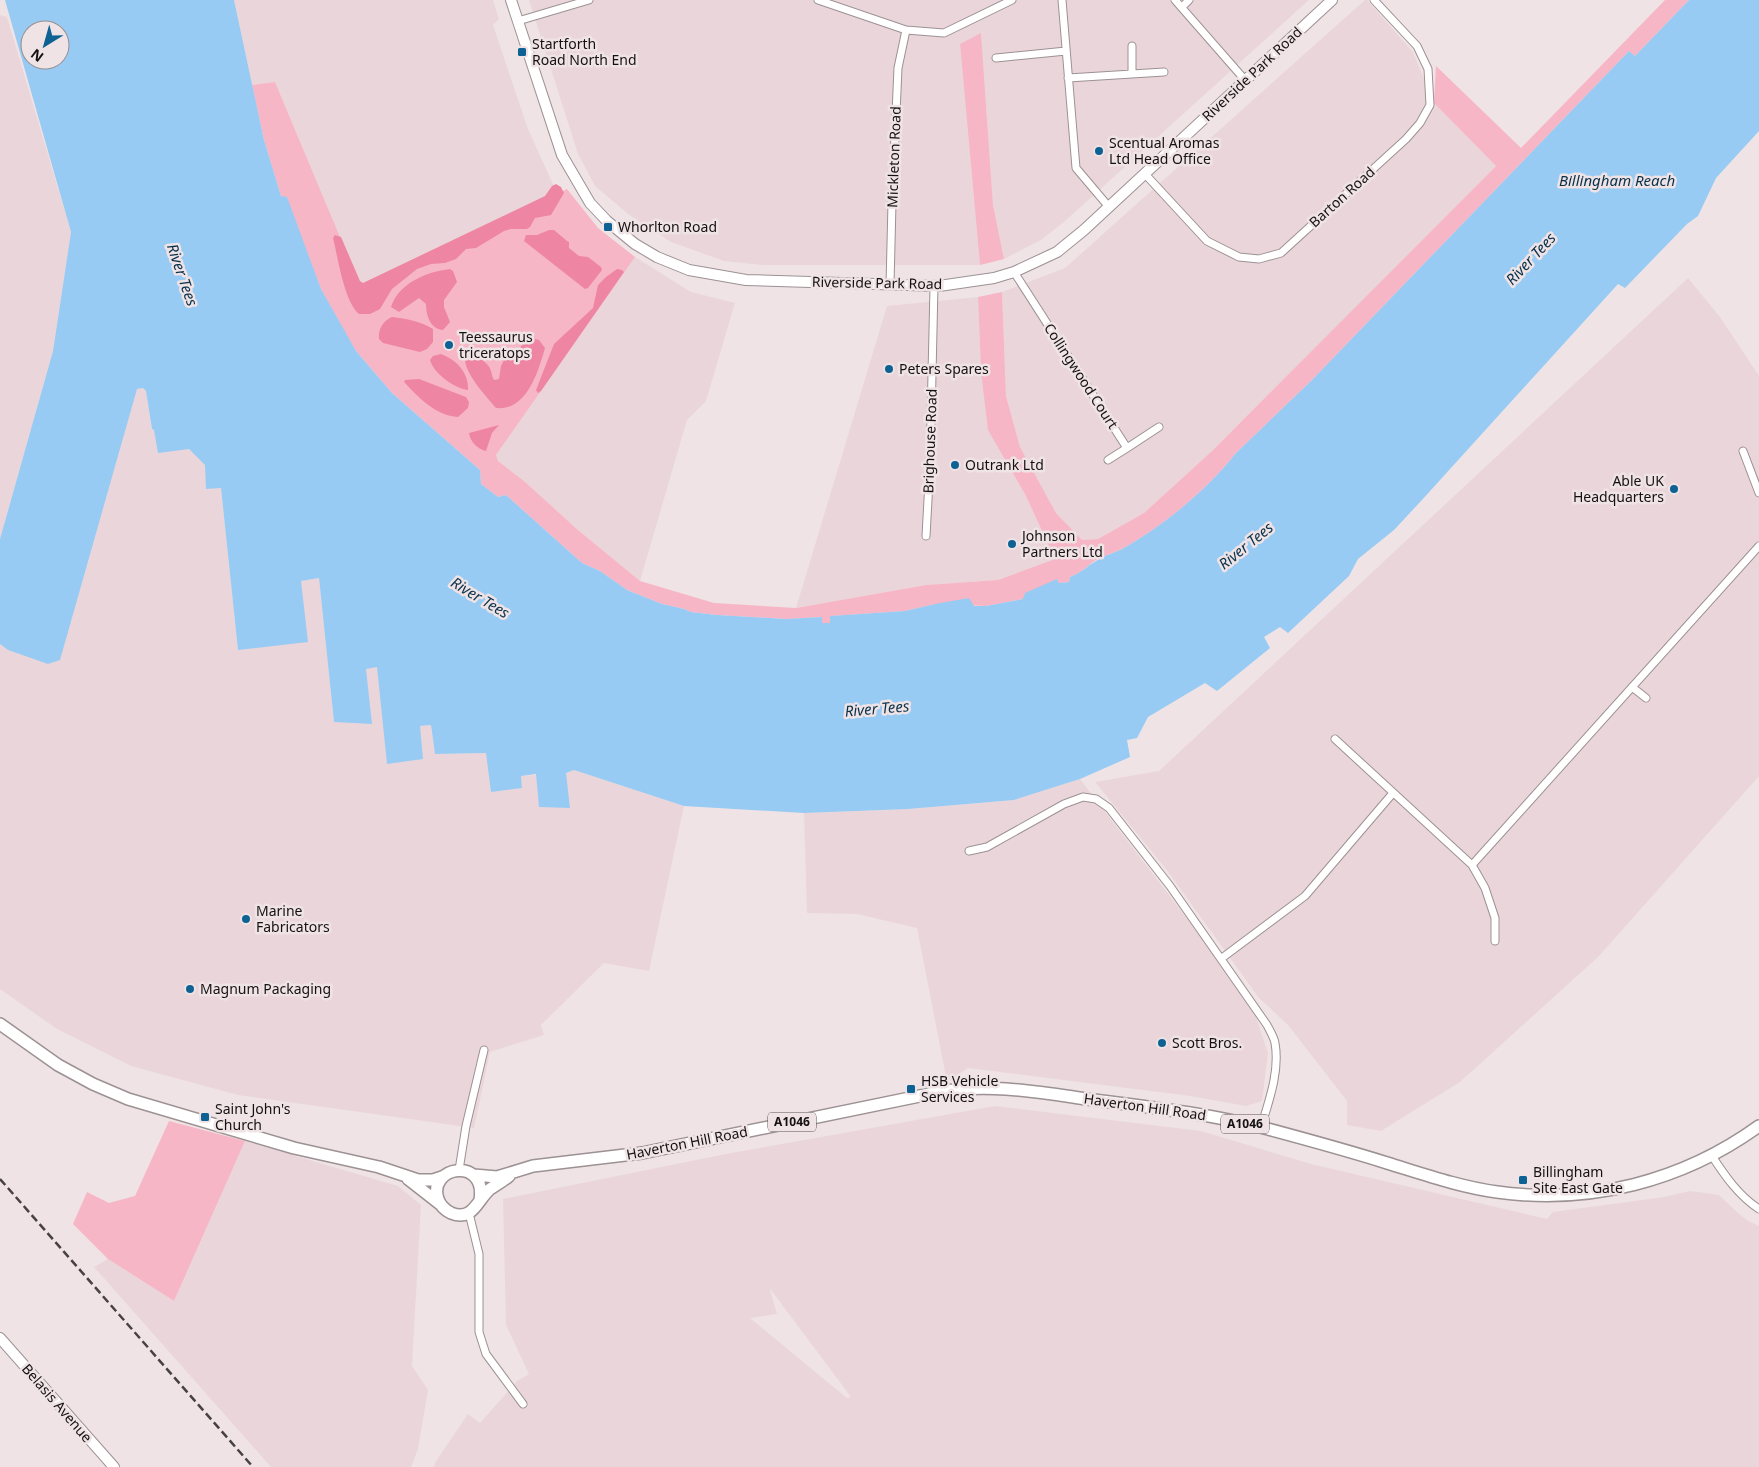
<svg xmlns="http://www.w3.org/2000/svg" width="1759" height="1467" font-family="'Noto Sans',sans-serif">
	<style>
		.built { fill: #ead6da; fill-rule: evenodd }
		.green { fill: #f6b6c6 }
		.forest { fill: #ee86a3 }
		.water { fill: #98cbf3; fill-rule: evenodd }
		.lines { fill: none; stroke-linecap: round; stroke-linejoin: round }
		.street-casing { stroke: #9c9193; stroke-width: 9 }
		.secondary-casing { stroke: #9c9193; stroke-width: 12 }
		.primary-casing { stroke: #9c9193; stroke-width: 14 }
		.street { stroke: #fff; stroke-width: 7 }
		.secondary { stroke: #fff; stroke-width: 10 }
		.primary { stroke: #fff; stroke-width: 11 }
		.rail { stroke: #474142; stroke-width: 2.5; stroke-dasharray: 8 4; stroke-linecap: butt }
		.poi-dot { fill: #0d6193; stroke: #efe3e5; stroke-width: 2 }
		.labels { text-anchor: middle; stroke-width: 5; stroke-linejoin: round; paint-order: stroke }
		.shield { fill: #efe3e5; stroke: #565051; stroke-width: 1 }
		.shield-label { font-size: 12px; font-weight: bold; fill: #151112 }
		.poi-label { font-size: 14px; fill: #151112; stroke: #efe3e5; text-anchor: start }
		.street-label { font-size: 14px; fill: #151112; stroke: #efe3e5 }
		.water-label { font-size: 15px; font-style: italic; fill: #08314b; stroke: #efe3e5 }
	</style>
	<rect width="100%" height="100%" fill="#efe3e5"/>
	<path class="built" d="M234 0H493L499 19 493 25 528 129 557 193 361 287 275 82 252 85Z
		M529 0H1309L1064 222 1041 240 1004 259 993 205 981 34 960 44 980 265H762L724 261 671 242 628 214 595 186 578 154Z
		M1365 0H1367L1413 52 1434 103 1496 166 1212 451 1144 513 1098 539 1082 540 1056 513 1020 447 1006 396 1002 292 1065 268Z
		M0 15 7 17 71 232 53 351 0 539Z
		M635 257 691 292 735 303 706 401 687 420 640 581 578 530 524 481 498 461 496 455Z
		M1688 278 1720 317 1759 376V776L1598 957 1460 1082 1381 1131 1347 1125V1101L1288 1025 1259 998 1166 869 1095 782 1159 771Z
		M978 297 981 371 1025 494 1055 559 998 580 926 585 796 608 887 306Z
		M143 388 146 391 152 429 189 449 205 465 207 489 221 487 238 650 301 581 319 578 334 722 366 668 377 667 420 726 431 725 435 754 486 753 522 788 521 776 566 773 574 770 684 806 649 971 604 963 541 1025 544 1035 490 1052 474 1128 238 1095 131 1066 57 1029 0 989V644L8 650 137 389Z
		M1080 779 1199 934 1256 1017 1268 1053 1262 1101 1246 1106 1190 1096 968 1068 947 1082 917 928 857 914 807 913 804 813 908 809 1014 800Z
		M995 1106 1201 1131 1311 1164 1547 1219 1553 1212 1664 1197 1690 1191 1719 1195 1738 1213 1748 1221 1759 1226V1467H434L436 1461 468 1414 480 1423 517 1381 529 1374 506 1325 503 1199 726 1154ZM770 1290H771L851 1397 847 1398 750 1318 777 1314Z
		M245 1141 398 1186 421 1205 412 1366 428 1390 418 1449 411 1467H271L94 1267 108 1259 174 1301Z"/>
	<path class="green" d="M1665 0H1689L1635 56 1629 51 1312 380 1236 453C1207 490 1164 525 1124 548 1115 553 1105 555 1096 560 1085 567 1083 572 1070 577L1069 582 1059 583 1057 579 1023 599 986 606 935 604 905 611 831 616 830 623H822V617L787 619 717 615 691 612 684 609 662 604 627 590 600 571 582 563 506 495 498 497 481 484 480 470 392 393 356 351 344 332 321 289 281 196 264 140 252 85 275 82 361 287 567 189 598 228 635 257 496 455 498 461 524 481 578 530 640 581 714 603 796 608 926 585 998 580 1055 559 1025 494 988 430 981 371 978 297 1002 292 1006 396 1020 447 1056 513 1082 540 1098 539 1144 513 1212 451 1496 166 1434 103 1436 66 1521 148Z
		M981 33 993 205 1004 259 980 265 960 44Z
		M169 1121 245 1141 174 1301 108 1259 73 1224 87 1192 109 1203 135 1196Z"/>
	<path class="forest" d="M556 184 561 187 564 193 551 215 535 218 530 227 527 229H511L504 231 476 248 466 249 456 259 445 263 431 264 417 269 392 289 380 309 370 314H359C344 301 338 258 333 238L335 235 341 237 360 281 363 283 545 196 552 186Z
		M549 230H554L567 241 569 242V248L579 256 588 257 601 267 602 270 588 288 585 289 524 241 526 235H537Z
		M450 269 453 271 457 282 444 300V307L450 322 443 330C430 329 426 315 426 304L419 298 399 312 391 307C399 283 426 272 450 269Z
		M617 269 622 270 624 272 541 391 538 393 536 390 554 344 593 308 598 285 606 277Z
		M392 317C407 319 420 321 433 329V342L427 349 420 352 383 343 379 339C378 329 383 321 392 317Z
		M532 338 539 340 545 348C538 372 527 411 496 408 486 396 465 374 465 359L471 354C478 356 489 363 491 371 492 374 492 377 494 380L499 379 501 366 505 358 517 352 522 345Z
		M441 354C457 360 469 373 468 390 454 388 434 374 430 360L433 356Z
		M419 379 466 397 469 402 468 408 458 417C436 416 418 397 404 382L405 380Z
		M499 425 492 433 486 451C477 449 470 441 469 433Z"/>
	<path class="water" d="M5 0H234L264 140 281 196 287 197 321 289 356 351 392 393 480 470 481 484 498 497 506 495 582 563 600 571 627 590 662 604 684 609 691 612 717 615 786 619 822 617V623H830V616L905 611 935 604 969 598 974 606H986L1023 599 1025 593 1057 579 1059 583 1069 582 1070 577C1083 572 1085 567 1096 561 1104 555 1115 553 1124 548 1164 525 1207 490 1236 453L1312 380 1629 51 1635 56 1689 0H1759V131L1716 178 1698 216 1687 224 1625 288 1618 284 1421 501 1394 530 1358 559 1349 576 1288 633 1280 627 1264 637 1270 648 1217 691 1205 683 1148 717 1137 738 1127 740 1130 757 1080 779 1014 800 908 809 804 813 684 806 574 770 566 773 570 808 539 807 536 774 521 776 522 788 491 792 486 753 435 754 431 725 420 726 423 759 387 764 377 667 366 669 372 724 334 722 319 578 301 581 308 642 238 650 221 488 206 489 205 465 189 449 158 453 154 430 152 429 146 391 143 388 137 389 60 660 48 664 8 650 0 644V539L53 351 71 232ZM30 30H60V60H30Z"/>
	<g class="lines">
		<g class="street-casing">
			<path id="street" d="M818 0 906 30 944 33 1012 0
				M1062 0 1076 168 1109 207
				M1175 0 1245 80
				M1182 7 1189 0
				M518 21 589 0
				M1132 46V74
				M996 58 1066 51
				M1068 78 1164 72
				M1145 174 1207 241 1239 257 1259 259 1281 253 1406 139 1420 123 1430 105 1428 69 1417 46 1374 0
				M1014 272 1127 448 1159 427
				M890 285 892 203 898 68 906 30
				M1743 451 1759 493
				M1108 460 1127 448
				M926 536 930 463 934 286
				M1632 687 1646 698
				M1335 739 1472 865 1485 888 1495 918V941
				M969 851 987 847 1064 804 1083 797 1096 799 1109 808 1170 886 1267 1025C1270 1031 1274 1037 1275 1043 1280 1071 1269 1101 1261 1127
				M1472 865 1759 546
				M1222 958 1305 896 1393 793
				M1712 1156C1725 1176 1739 1196 1759 1209
				M459 1170 466 1126 484 1050
				M469 1213 479 1254V1332L486 1354 523 1404"/>
		</g>
		<g class="secondary-casing">
			<path id="secondary" d="M511 0 562 155 590 203 607 221 635 244 657 257 689 270 746 280 939 286 994 278 1014 272 1057 252 1084 230 1332 0
				M0 1338 114 1467"/>
		</g>
		<g class="primary-casing">
			<path id="primary" d="M0 1024 58 1065 93 1084 128 1099 294 1148 379 1167 418 1180H433L442 1177
				M474 1175 497 1177 533 1166 642 1153 939 1092C988 1083 1038 1092 1087 1099 1147 1107 1206 1113 1264 1128 1305 1139 1346 1150 1387 1163 1423 1174 1460 1187 1497 1192 1590 1205 1683 1181 1759 1126
				M408 1179 440 1204
				M480 1200C487 1156 427 1166 438 1199 440 1205 445 1210 451 1213 473 1222 477 1200 490 1189 496 1185 503 1181 509 1176"/>
		</g>
		<use href="#street" class="street"/>
		<use href="#secondary" class="secondary"/>
		<use href="#primary" class="primary"/>
		<path class="rail" d="M0 1179 253 1467"/>
	</g>
	<g class="poi-dot">
		<rect x="517" y="47" width="10" height="10" rx="2.5"/>
		<circle cx="1099" cy="151" r="5"/>
		<rect x="603" y="222" width="10" height="10" rx="2.5"/>
		<circle cx="449" cy="345" r="5"/>
		<circle cx="889" cy="369" r="5"/>
		<circle cx="955" cy="465" r="5"/>
		<circle cx="1674" cy="489" r="5"/>
		<circle cx="1012" cy="544" r="5"/>
		<circle cx="246" cy="919" r="5"/>
		<circle cx="190" cy="989" r="5"/>
		<circle cx="1162" cy="1043" r="5"/>
		<rect x="906" y="1084" width="10" height="10" rx="2.5"/>
		<rect x="200" y="1112" width="10" height="10" rx="2.5"/>
		<rect x="1518" y="1175" width="10" height="10" rx="2.5"/>
	</g>
	<g class="labels">
		<g class="shield">
			<rect x="768" y="1112.5" width="48" height="19" rx="4"/>
			<rect x="1221" y="1114.5" width="48" height="19" rx="4"/>
		</g>
		<g class="shield-label">
			<text x="792" y="1126">A1046</text>
			<text x="1245" y="1128">A1046</text>
		</g>
		<g class="poi-label">
			<text x="532" y="49">Startforth<tspan x="532" dy="16">Road North End</tspan></text>
			<text x="1109" y="148">Scentual Aromas<tspan x="1109" dy="16">Ltd Head Office</tspan></text>
			<text x="618" y="232">Whorlton Road</text>
			<text x="459" y="342">Teessaurus<tspan x="459" dy="16">triceratops</tspan></text>
			<text x="899" y="374">Peters Spares</text>
			<text x="965" y="470">Outrank Ltd</text>
			<text x="1664" y="486" text-anchor="end">Able UK<tspan x="1664" dy="16">Headquarters</tspan></text>
			<text x="1022" y="541">Johnson<tspan x="1022" dy="16">Partners Ltd</tspan></text>
			<text x="256" y="916">Marine<tspan x="256" dy="16">Fabricators</tspan></text>
			<text x="200" y="994">Magnum Packaging</text>
			<text x="1172" y="1048">Scott Bros.</text>
			<text x="921" y="1086">HSB Vehicle<tspan x="921" dy="16">Services</tspan></text>
			<text x="215" y="1114">Saint John's<tspan x="215" dy="16">Church</tspan></text>
			<text x="1533" y="1177">Billingham<tspan x="1533" dy="16">Site East Gate</tspan></text>
		</g>
		<g class="street-label">
			<text transform="translate(1252 74) rotate(-43)" y="5">Riverside Park Road</text>
			<text transform="translate(894 157) rotate(-88)" y="5">Mickleton Road</text>
			<text transform="translate(1342 197) rotate(-42)" y="5">Barton Road</text>
			<text transform="translate(877 283) rotate(1)" y="5">Riverside Park Road</text>
			<text transform="translate(1081 376) rotate(57)" y="5">Collingwood Court</text>
			<text transform="translate(930 441) rotate(-88)" y="5">Brighouse Road</text>
			<text transform="translate(1145 1107) rotate(8)" y="5">Haverton Hill Road</text>
			<text transform="translate(687 1143) rotate(-11)" y="5">Haverton Hill Road</text>
			<text transform="translate(57 1403) rotate(49)" y="5">Belasis Avenue</text>
		</g>
		<g class="water-label">
			<text x="1617" y="186">Billingham Reach</text>
			<text transform="translate(1531 259) rotate(-47)" y="5">River Tees</text>
			<text transform="translate(182 275) rotate(71)" y="5">River Tees</text>
			<text transform="translate(1246 546) rotate(-39)" y="5">River Tees</text>
			<text transform="translate(480 598) rotate(31)" y="5">River Tees</text>
			<text transform="translate(877 709) rotate(-5)" y="5">River Tees</text>
		</g>
	</g>
	<g transform="translate(45 45) rotate(217)"><circle r="24" fill="#efe3e5" stroke="#988f91"/>
	<path d="M0-4L9 19L0 12L-9 19Z" fill="#0d6193"/>
	<text y="-8" font-size="14" font-weight="bold" text-anchor="middle" fill="#151112">N</text>
	</g>
</svg>
